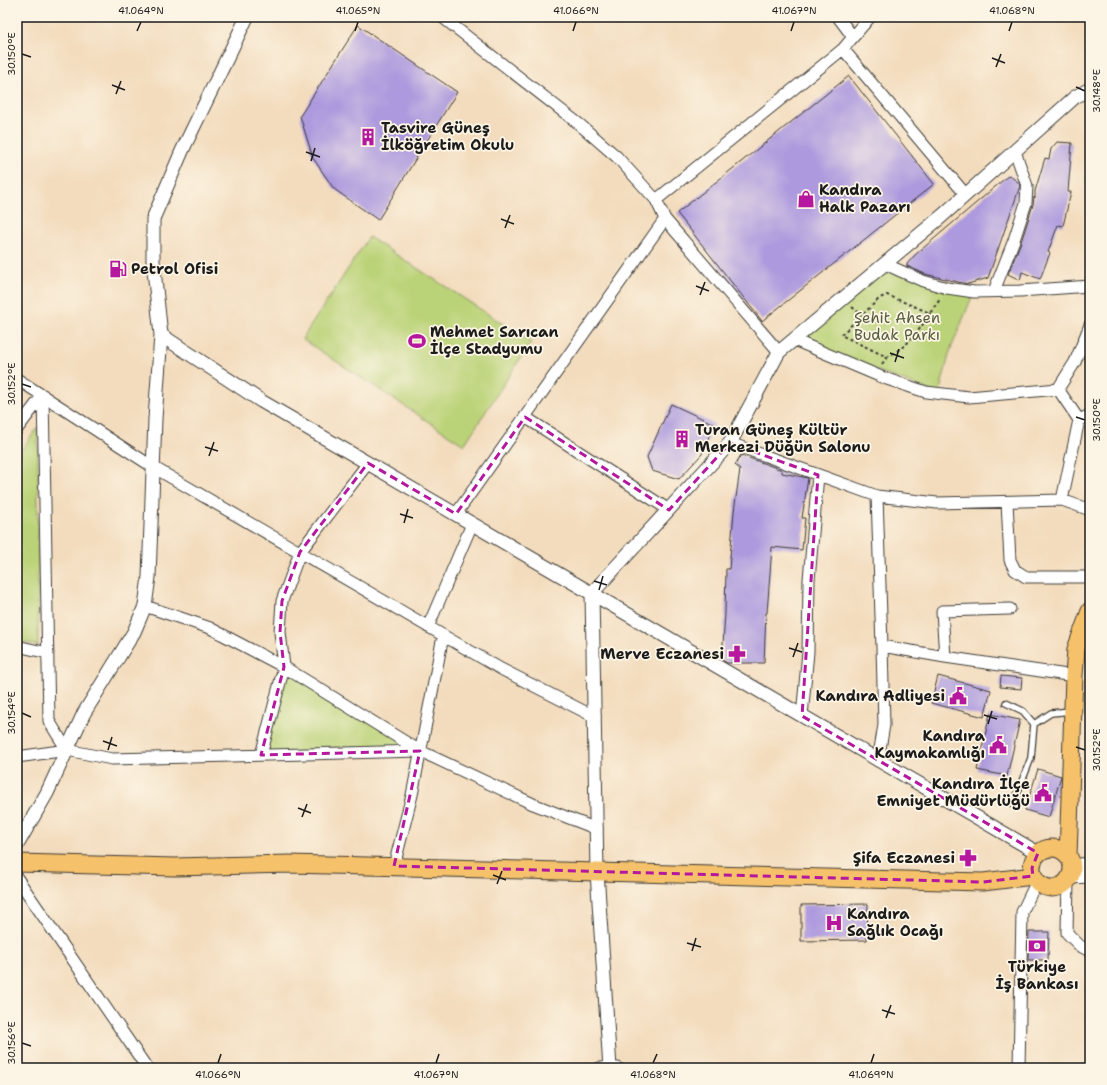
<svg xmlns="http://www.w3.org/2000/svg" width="1107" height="1085" font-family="'Shantell Sans',sans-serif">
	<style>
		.green { fill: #bbd378; stroke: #6c784a }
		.building { fill: #ac99de }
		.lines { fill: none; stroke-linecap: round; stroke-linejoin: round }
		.service-casing { stroke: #3c3934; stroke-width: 8 }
		.minor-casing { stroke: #3c3934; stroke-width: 13 }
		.tertiary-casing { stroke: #3c3934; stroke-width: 15 }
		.primary-casing { stroke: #3c3934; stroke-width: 19 }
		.path { stroke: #3c3934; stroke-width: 2; stroke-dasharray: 3 3; stroke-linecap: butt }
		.service { stroke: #fff; stroke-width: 5.5 }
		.minor { stroke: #fff; stroke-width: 11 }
		.tertiary { stroke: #fff; stroke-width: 13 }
		.primary { stroke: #f5c16b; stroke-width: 17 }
		.marked { fill: none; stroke: #b5179e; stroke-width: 3; stroke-dasharray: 8 5; stroke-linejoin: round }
		.ticks { fill: none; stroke: #1c1c1c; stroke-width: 1.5 }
		.labels { text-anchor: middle; stroke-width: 3.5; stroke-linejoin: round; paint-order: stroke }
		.poi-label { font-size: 15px; font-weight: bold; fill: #1c1c1c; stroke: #fcf5e5; text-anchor: start }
		.park-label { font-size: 15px; fill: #545c3c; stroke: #fcf5e5 }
		.neatline { fill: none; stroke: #1c1c1c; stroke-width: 1.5 }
		.ticks-label { font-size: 10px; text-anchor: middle; fill: #1c1c1c }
	</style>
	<rect width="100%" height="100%" fill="#fcf5e5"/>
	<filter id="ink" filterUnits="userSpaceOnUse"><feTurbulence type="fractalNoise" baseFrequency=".025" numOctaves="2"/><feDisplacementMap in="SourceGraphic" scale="8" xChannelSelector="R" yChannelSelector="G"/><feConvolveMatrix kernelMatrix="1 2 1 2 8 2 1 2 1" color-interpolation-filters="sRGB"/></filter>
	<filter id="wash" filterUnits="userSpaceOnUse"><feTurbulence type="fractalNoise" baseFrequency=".012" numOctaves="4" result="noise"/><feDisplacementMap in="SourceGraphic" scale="16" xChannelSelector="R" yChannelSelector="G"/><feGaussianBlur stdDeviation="0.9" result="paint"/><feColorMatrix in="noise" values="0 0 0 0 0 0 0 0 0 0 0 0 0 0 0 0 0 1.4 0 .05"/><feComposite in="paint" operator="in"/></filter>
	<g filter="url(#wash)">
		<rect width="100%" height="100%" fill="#f3dcbd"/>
		<path class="green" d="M369 237 531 342 464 445 302 339Z
			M885 264 974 292 950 351 939 394 794 340Z
			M38 427V646L17 641V456Z
			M284 667 420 751 261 755Z"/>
		<g id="blocks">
			<path class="building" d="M358 25 457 92 378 220 334 189 313 158 300 116Z
				M849 76 934 184 762 321 677 213Z
				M1057 142 1072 143 1068 192H1071L1063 226 1058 225 1048 252 1050 253 1040 279 1022 272 1020 280 1008 274 1021 242 1033 205 1034 197 1035 198V191L1045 158 1049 159 1051 149Z
				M1009 175 1019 183 1020 186 988 278 968 284 958 282 925 274 907 266V264L915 255Z
				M671 404 714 424 702 454 679 479 652 471 647 457Z
				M741 455 782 470V473L808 478 802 518H805L802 550 772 547 767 613H766L764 663H727L722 660 725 613 726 569H729L734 512 740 469 735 465Z
				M938 676 991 690 984 717 931 703Z
				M1001 676 1022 678 1021 689 1000 687Z
				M990 714 1020 720 1007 776 977 770Z
				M1038 769 1061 776 1049 817 1025 810Z
				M868 904 867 940 801 941V905Z
				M1029 932H1049L1048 960H1028Z"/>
		</g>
	</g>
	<g filter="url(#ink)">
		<use href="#blocks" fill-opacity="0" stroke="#3c3934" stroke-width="1"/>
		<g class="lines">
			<g class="service-casing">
				<path id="service" d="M1006 703 1023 711 1034 724 1031 758 1013 804
					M1034 724 1051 713 1071 711"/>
			</g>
			<g class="minor-casing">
				<path id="minor" d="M442 17 579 124 617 157 656 200 665 219 456 514
					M838 17 853 37
					M843 49 966 195
					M656 200 843 49 870 17
					M665 219 779 352
					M885 264 923 281 947 288 974 292 1020 291 1090 286
					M994 291 1014 240 1026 203 1027 186 1015 151
					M794 340 884 378 926 392 969 397 1058 389 1075 362 1090 325
					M17 379 153 467 501 669 595 717
					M1058 389 1079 420 1062 500
					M43 395 49 721 67 750
					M525 417 669 510
					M1079 420 1090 415
					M17 429 43 395
					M730 443 877 496 937 503 1062 500 1090 510
					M877 496 882 646 884 725 878 761
					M1007 502 1010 560 1015 570 1026 577H1090
					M145 606 210 628 284 667 420 751 533 804 597 829
					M428 627 472 524
					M17 646 48 653
					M882 646 945 657 1074 676
					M945 657 942 611 1010 609
					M802 716 808 652 809 580 818 475
					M261 755 284 667 280 632 282 601 300 552 368 463
					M17 757 67 750 112 759 420 751
					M394 866 412 795 443 636
					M17 878 147 1068
					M1068 879 1067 933 1080 946 1090 951
					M599 1068H618
					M1019 1068 1022 912 1037 881"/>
			</g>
			<g class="tertiary-casing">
				<path id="tertiary" d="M161 335 261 401 1038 853
					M17 845 47 793 84 713 134 632 145 606 149 577 155 419 161 335 153 261V219L182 151 247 17
					M1071 866 1090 864
					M1069 877 1090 876
					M610 1068 597 872 592 593 730 443 779 352 942 216 1075 97 1090 89"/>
			</g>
			<g class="primary-casing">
				<path id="primary" d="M1032 868a20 20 0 1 1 40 0a20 20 0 1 1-40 0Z
					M1068 857 1074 676 1076 649 1090 611
					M17 863 175 867 289 864 983 882 1033 876"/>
			</g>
			<path class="path" d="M852 307 862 315
				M930 313C917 334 909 345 887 357L841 335 880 298 887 295 930 313 941 298
				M882 364 887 357"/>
			<use href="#service" class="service"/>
			<use href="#minor" class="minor"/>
			<use href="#tertiary" class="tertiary"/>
			<use href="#primary" class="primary"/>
		</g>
	</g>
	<path class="marked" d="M525 417 669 510 730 443 818 475 802 716 1038 853 1032 868 1033 876 983 882 394 866 420 751 261 755 284 667 280 632 282 601 300 552 368 463 456 514Z"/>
	<path class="ticks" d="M137 31 141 22M355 31 358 22M573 31 576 22M791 31 794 22M1009 31 1012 22M22 54 31 57M992 58 1005 63M996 67 1001 54M112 85 125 90M1076 87 1085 91M116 94 121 81M306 152 320 157M311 161 315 148M501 219 514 224M505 228 510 215M696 286 709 291M700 295 705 282M890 353 904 358M895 362 899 349M22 384 31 387M1076 417 1085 420M205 447 218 451M209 456 214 442M400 514 413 518M404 523 408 509M594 581 607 585M599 590 603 576M789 648 802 652M793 657 798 643M22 713 31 717M984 715 997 719M988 724 992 711M103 741 117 746M1076 747 1085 750M108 750 112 737M298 808 311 813M302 817 307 804M493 875 506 880M497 884 502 871M687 943 701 947M692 951 696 938M882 1010 895 1014M886 1018 891 1005M22 1043 31 1046M218 1063 221 1054M436 1063 439 1054M653 1063 657 1054M871 1063 874 1054"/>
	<defs>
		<g id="building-bare" transform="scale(1.38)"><path d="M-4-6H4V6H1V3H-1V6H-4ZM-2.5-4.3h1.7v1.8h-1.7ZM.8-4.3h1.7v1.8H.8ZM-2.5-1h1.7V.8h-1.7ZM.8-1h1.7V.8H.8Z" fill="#b5179e" stroke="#fcf5e5" stroke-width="2.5" paint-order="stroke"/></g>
		<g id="shop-bare" transform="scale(1.38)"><path d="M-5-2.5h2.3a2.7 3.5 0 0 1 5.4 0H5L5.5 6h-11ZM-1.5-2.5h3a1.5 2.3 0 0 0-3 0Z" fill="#b5179e" stroke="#fcf5e5" stroke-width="2.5" paint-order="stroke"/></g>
		<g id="fuel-bare" transform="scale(1.38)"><path d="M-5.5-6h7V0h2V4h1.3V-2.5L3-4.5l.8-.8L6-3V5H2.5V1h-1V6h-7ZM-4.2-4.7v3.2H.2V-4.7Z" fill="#b5179e" stroke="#fcf5e5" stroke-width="2.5" paint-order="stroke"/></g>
		<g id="stadium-bare" transform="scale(1.38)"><path d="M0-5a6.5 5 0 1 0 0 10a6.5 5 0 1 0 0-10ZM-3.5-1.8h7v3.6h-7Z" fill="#b5179e" stroke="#fcf5e5" stroke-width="2.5" paint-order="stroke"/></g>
		<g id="pharmacy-bare" transform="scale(1.38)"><path d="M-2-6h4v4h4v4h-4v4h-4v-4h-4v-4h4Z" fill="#b5179e" stroke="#fcf5e5" stroke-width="2.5" paint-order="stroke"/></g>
		<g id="civic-bare" transform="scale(1.38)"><path d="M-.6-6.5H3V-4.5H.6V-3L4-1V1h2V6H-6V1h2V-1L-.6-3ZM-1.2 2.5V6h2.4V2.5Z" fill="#b5179e" stroke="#fcf5e5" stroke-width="2.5" paint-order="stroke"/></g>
		<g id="hospital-bare" transform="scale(1.38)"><path d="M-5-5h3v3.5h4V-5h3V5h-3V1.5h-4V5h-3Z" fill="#b5179e" stroke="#fcf5e5" stroke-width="2.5" paint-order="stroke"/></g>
		<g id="bank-bare" transform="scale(1.38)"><path d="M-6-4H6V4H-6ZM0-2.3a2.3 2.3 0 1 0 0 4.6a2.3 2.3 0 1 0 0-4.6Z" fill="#b5179e" stroke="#fcf5e5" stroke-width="2.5" paint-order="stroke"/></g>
	</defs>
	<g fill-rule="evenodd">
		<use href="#building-bare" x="368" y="137"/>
		<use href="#shop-bare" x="806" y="199"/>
		<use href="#fuel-bare" x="118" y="269"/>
		<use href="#stadium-bare" x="417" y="341"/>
		<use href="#building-bare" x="682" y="439"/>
		<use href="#pharmacy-bare" x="737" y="654"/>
		<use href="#civic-bare" x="958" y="696"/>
		<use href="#civic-bare" x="998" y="745"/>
		<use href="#civic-bare" x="1043" y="793"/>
		<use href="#pharmacy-bare" x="968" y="858"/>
		<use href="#hospital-bare" x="834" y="923"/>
		<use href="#bank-bare" x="1037" y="946"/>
	</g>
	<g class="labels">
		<g class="poi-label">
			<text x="381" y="133">Tasvire Güneş<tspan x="381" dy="17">İlköğretim Okulu</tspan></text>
			<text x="819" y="195">Kandıra<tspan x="819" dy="17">Halk Pazarı</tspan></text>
			<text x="131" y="274">Petrol Ofisi</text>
			<text x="430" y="337">Mehmet Sarıcan<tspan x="430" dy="17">İlçe Stadyumu</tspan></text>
			<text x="695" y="435">Turan Güneş Kültür<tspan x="695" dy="17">Merkezi Düğün Salonu</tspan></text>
			<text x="724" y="659" text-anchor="end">Merve Eczanesi</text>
			<text x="945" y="701" text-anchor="end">Kandıra Adliyesi</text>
			<text x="985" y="741" text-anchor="end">Kandıra<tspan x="985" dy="17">Kaymakamlığı</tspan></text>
			<text x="1030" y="789" text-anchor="end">Kandıra İlçe<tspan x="1030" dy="17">Emniyet Müdürlüğü</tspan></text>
			<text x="955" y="863" text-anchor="end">Şifa Eczanesi</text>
			<text x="847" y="919">Kandıra<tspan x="847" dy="17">Sağlık Ocağı</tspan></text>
			<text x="1037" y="972" text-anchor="middle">Türkiye<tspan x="1037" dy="17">İş Bankası</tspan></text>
		</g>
		<g class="park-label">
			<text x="897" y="323">Şehit Ahsen<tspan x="897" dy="17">Budak Parkı</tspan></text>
		</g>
	</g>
	<rect width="1107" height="1085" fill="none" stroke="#fcf5e5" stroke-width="44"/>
	<rect x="22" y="22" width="1063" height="1041" class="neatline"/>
	<g class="ticks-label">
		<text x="141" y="14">41.064°N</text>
		<text x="358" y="14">41.065°N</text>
		<text x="576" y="14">41.066°N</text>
		<text x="794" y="14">41.067°N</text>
		<text x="1012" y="14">41.068°N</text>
		<text transform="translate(11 54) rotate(-90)" y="4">30.150°E</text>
		<text transform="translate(1096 91) rotate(-90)" y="4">30.148°E</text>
		<text transform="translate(11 384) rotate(-90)" y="4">30.152°E</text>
		<text transform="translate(1096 420) rotate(-90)" y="4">30.150°E</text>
		<text transform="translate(11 713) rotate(-90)" y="4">30.154°E</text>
		<text transform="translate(1096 750) rotate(-90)" y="4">30.152°E</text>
		<text transform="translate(11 1043) rotate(-90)" y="4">30.156°E</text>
		<text x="218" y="1078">41.066°N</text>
		<text x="436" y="1078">41.067°N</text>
		<text x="653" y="1078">41.068°N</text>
		<text x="871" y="1078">41.069°N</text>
	</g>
</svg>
